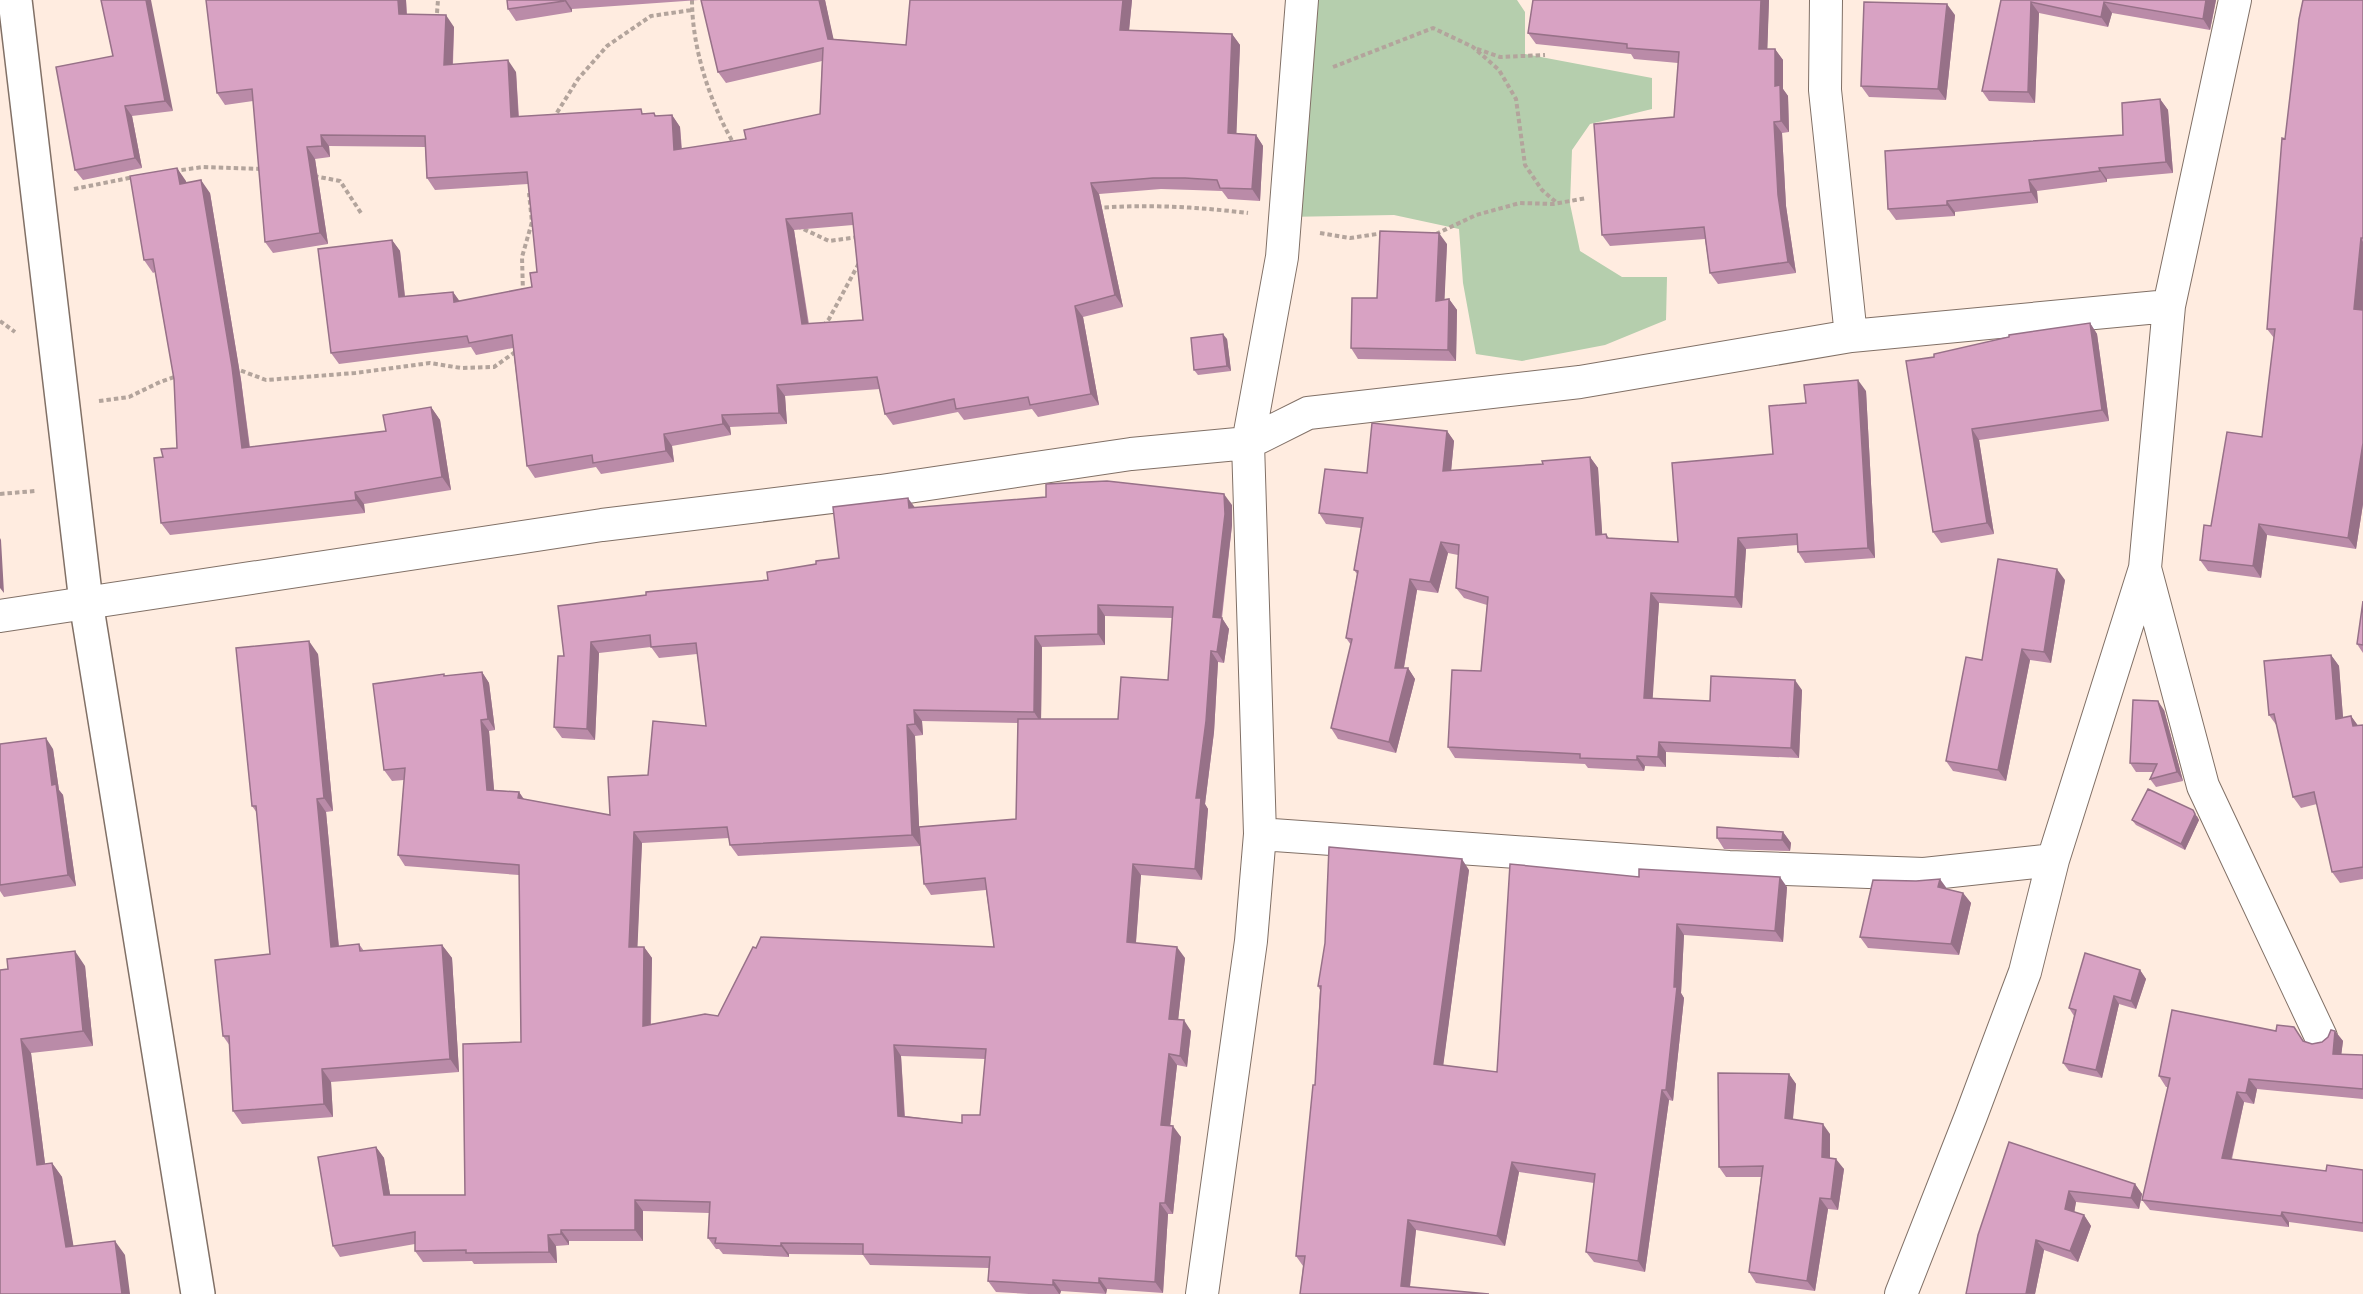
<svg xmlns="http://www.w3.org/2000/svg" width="2363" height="1294" font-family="'Fira Sans',sans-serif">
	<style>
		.green { fill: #b5cead }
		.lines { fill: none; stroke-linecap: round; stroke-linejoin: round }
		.street-casing { stroke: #817066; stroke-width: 34 }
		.primary-casing { stroke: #817066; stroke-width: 36 }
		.path { stroke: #b3a49c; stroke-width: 4; stroke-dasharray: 4.5 3; stroke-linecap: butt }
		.street { stroke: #fff; stroke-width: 32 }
		.primary { stroke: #fff; stroke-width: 33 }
		.wall { fill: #ba8ba8; fill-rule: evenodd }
		.shaded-wall { fill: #977188 }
		.building { fill: #d8a2c3; stroke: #977188; stroke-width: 1.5; fill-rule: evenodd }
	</style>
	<rect width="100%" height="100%" fill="#ffece0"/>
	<path class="green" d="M1302 0H1517L1525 12V54L1652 78V109L1590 124 1572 150 1570 204 1580 251 1622 277H1667L1666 320 1605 345 1522 361 1476 354 1463 283 1459 229 1394 215 1285 217Z"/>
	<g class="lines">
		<g class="street-casing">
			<path id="street" d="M1826 0 1825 90 1851 336
				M2145 568 2203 786 2321 1037
				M0 616 602 525 881 491 1131 454 1248 443 1308 413 1580 382 1851 336 2169 306
				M1260 834 1729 867 1924 874 2053 860
				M1202 1294 1251 941 1260 834 1248 443 1282 257 1302 0
				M1901 1294 1971 1116 2025 972 2053 860 2145 568 2169 306 2235 0"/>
		</g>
		<g class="primary-casing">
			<path id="primary" d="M15 0 86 602 198 1294"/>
		</g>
		<path class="path" d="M692 0C692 48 710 103 734 144
			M437 13 438 0
			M1477 49 1500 57 1545 55
			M1333 67 1433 28 1473 47 1499 70 1516 99 1525 165 1542 190 1557 203
			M553 119 578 79 607 46 651 16 692 10
			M174 171 203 167 262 169
			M314 176 340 181 361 213
			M74 189 134 177
			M1097 208C1147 204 1198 207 1248 213
			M797 226 829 241 858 237
			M1320 233 1350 238 1384 233
			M1436 234 1476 215 1520 203 1553 204 1587 198
			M523 293 522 257 532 222 529 193
			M0 321 15 332
			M823 326 829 319 859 263
			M234 368 266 380 355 373 430 363 461 368 494 367 518 350
			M99 401 129 397 160 382 177 376
			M0 494 35 491"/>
		<use href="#street" class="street"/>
		<use href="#primary" class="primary"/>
	</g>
	<path class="wall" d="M101 0 173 111 132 116 142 168 83 180 75 170 113 56Z
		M206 0H406L407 14 454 27 453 64 516 72 519 117 654 113 656 116 672 115 680 127 682 149 746 139 820 114 822 61 726 83 718 72 825 0 833 39 906 45 910 0H1132L1129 30 1232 34 1240 45 1236 134 1256 135 1263 146 1260 201 1228 199 1222 191 1193 190 1161 189 1099 194 1123 307 1083 317 1099 405 1038 417 1032 409 964 420 958 412 893 425 885 414 880 389 785 396 787 424 730 427 731 435 672 446 674 462 601 474 596 467 535 478 527 466 513 348 476 355 471 347 339 364 331 353 392 240 400 251 405 296 453 292 459 301 532 287 537 272 528 184 435 190 427 178 425 147 329 146 330 157 315 159 328 244 273 253 265 242 253 101 225 105 217 93ZM853 225 863 320 809 324 794 230Z
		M507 0H699L572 9V12L516 21 508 9Z
		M1533 0H1769L1767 49H1775L1783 60V89L1788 96 1789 132 1782 133 1786 206 1796 273 1718 284 1710 273 1705 239 1610 246 1602 235 1674 117 1678 63 1634 59 1631 54 1536 44 1528 33Z
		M2001 0H2216L2210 30 2112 13 2108 27 2039 13 2035 103 1989 101 1982 91Z
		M2363 0V504L2356 549 2267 535 2261 578 2208 571 2200 560 2211 526 2262 437 2274 338 2267 329 2285 139Z
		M1955 15 1946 100 1869 97 1861 86Z
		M2160 99 2168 110 2173 173 2107 179V182L2037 191 2038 203 1955 212V216L1896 220 1888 209 2123 135Z
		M177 168 186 183 210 193 241 380 250 447 386 431 431 407 440 420 451 490 364 504 365 513 170 535 161 523 163 457 177 448 174 379 155 272 153 273 144 260Z
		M1447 244 1444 300 1449 299 1457 310 1456 361 1358 359 1351 348 1377 298Z
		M2090 323 2097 334 2109 421 1979 440 1994 534 1941 543 1933 532 1934 357Z
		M1227 339 1231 371 1198 375 1194 370Z
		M1866 391 1875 558 1805 563 1798 552V545L1746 549 1742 608 1659 603 1652 699 1710 701 1802 690 1799 758 1666 752V767L1645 766 1644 771 1588 768 1585 764 1455 758 1448 747 1481 671 1487 605 1464 598 1456 588 1458 555 1448 553 1438 593 1417 590 1404 668H1408L1415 679 1396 753 1338 739 1331 728 1351 645 1346 638 1357 574 1354 570 1361 528 1326 524 1319 513 1367 473 1447 431 1454 441 1451 471 1543 464 1590 457 1598 468 1602 535 1606 534 1609 538 1678 542 1773 454 1806 403Z
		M1232 505V525L1222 618 1229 629 1224 663 1218 662 1214 732 1205 804 1208 809 1202 880 1141 875 1136 943 1185 958 1178 1020 1191 1031 1187 1067 1177 1065 1170 1126 1181 1137 1173 1214H1168L1163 1293 1107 1289 1106 1294 1061 1291 1060 1294H1029L996 1292 988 1281 989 1268 870 1265 863 1255 789 1254V1257L723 1254 719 1249H716L708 1238 709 1213 643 1211V1241H569V1245L556 1246 557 1263 474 1264 472 1261 423 1262 415 1251V1244L340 1257 333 1246 376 1147 384 1158 390 1195H465L521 1042 519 875 405 866 398 855 404 780 392 781 384 770 445 676 482 672 489 683 495 730 489 731 494 790 519 792 524 799 610 815 648 775 706 726 697 654 659 658 651 647 599 653 595 740 562 738 554 727 564 656 558 606 768 580 816 564 839 558 914 508ZM1105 616 1172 618 1168 680 1118 719H1041L1042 647 1105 645ZM922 721 1018 723 1016 819 919 827 915 736 923 735ZM729 838 730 845 738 856 920 846 924 884 931 895 986 890 994 947 756 948 718 1016 651 1024 652 958 644 947H637L642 843ZM901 1056 985 1059 980 1115 962 1123 905 1116Z
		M2065 580 2051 663 2030 660 2006 781 1953 771 1946 761Z
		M2363 601V653L2357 644Z
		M318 654 333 811 326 812 339 947 359 944 364 951 442 945 452 958 459 1072 331 1082 333 1117 242 1124 233 1111 230 1046 223 1036 270 954 257 813 252 806Z
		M2331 655 2339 666 2343 718 2351 716 2358 726 2363 725V879L2340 883 2332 872 2317 804 2301 808 2293 797 2277 726 2269 715Z
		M2164 710 2183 781 2156 787 2150 779 2153 772H2136L2130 763Z
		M0 744 53 749 59 790 63 795 76 886 4 897 0 891Z
		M2197 816 2199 820 2185 850 2136 825 2132 820Z
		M1783 832 1791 843 1790 851 1724 849 1717 838Z
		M1469 870 1443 1065 1497 1072 1639 877 1787 887 1783 942 1684 935 1681 993 1684 998 1673 1101 1669 1100 1645 1272 1594 1262 1586 1252 1594 1183 1519 1172 1505 1246 1416 1230 1410 1287 1300 1294 1303 1266 1296 1256 1315 1085 1320 990 1318 986Z
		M1947 889 1963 893 1971 903 1959 955 1868 948 1860 937Z
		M85 966 93 1046 31 1053 45 1164 52 1163 62 1177 73 1246 125 1255 0 1294V970Z
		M2140 970 2146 979 2136 1009 2119 1004 2102 1078 2069 1071 2063 1063 2074 1016 2069 1008Z
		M2276 1031 2312 1044 2322 1042 2335 1031 2343 1041 2341 1055H2363V1099L2257 1089 2254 1104 2244 1102 2232 1159 2326 1171 2363 1170V1232L2289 1222V1227L2150 1210 2142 1200 2168 1087H2166L2159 1076Z
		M1789 1074 1796 1084 1793 1119 1830 1134V1158L1844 1169 1838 1210 1828 1209 1815 1291 1756 1283 1749 1272 1761 1177H1726L1719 1167Z
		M2009 1142 2135 1184 2142 1194 2139 1209 2076 1202 2074 1212 2084 1215 2091 1226 2078 1262 2044 1250 2035 1294Z"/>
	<path class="shaded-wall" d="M146 0H151L173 111 165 101Z
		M398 0H406L407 26 399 14Z
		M564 0H566L572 9V12Z
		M819 0H825L836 50 828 39Z
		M1123 0H1132L1128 41 1120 30Z
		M1761 0H1769L1767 61 1759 49Z
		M2206 0H2216L2210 30 2203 19Z
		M2031 2 2039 13 2035 103 2028 92Z
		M2104 2 2112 13 2108 27 2101 17Z
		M1947 4 1955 15 1946 100 1938 89Z
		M446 15 454 27 452 76 444 65Z
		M1232 34 1240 45 1236 145 1228 133Z
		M1775 49 1783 60V89L1788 96 1789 132 1781 121 1775 86Z
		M508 60 516 72 519 128 511 117Z
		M2160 99 2168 110 2173 173 2166 162Z
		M125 106 132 116 142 168 135 158Z
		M672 115 680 127 682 161 674 150Z
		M1774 122 1782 133 1786 206 1796 273 1788 262 1778 195Z
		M321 135 329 146 330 157 322 146Z
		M1256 135 1263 146 1260 201 1252 189Z
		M307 147 315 159 328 244 320 233Z
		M177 168 186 181 189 196 180 184Z
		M2099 168 2107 179V182L2100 171Z
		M201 180 210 193 241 380 251 460 242 448Z
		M2029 180 2037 191 2038 203 2031 192Z
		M1091 183 1099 194 1123 307 1115 295Z
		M1947 201 1955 212V216L1947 205Z
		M786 219 794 230 810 336 802 324Z
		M1439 233 1447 244 1444 312 1436 301Z
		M2361 238 2363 242V309L2362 321 2354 309Z
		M392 240 400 251 406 308 399 297Z
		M453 292 461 303 454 302Z
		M1449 299 1457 310 1456 361 1448 350Z
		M1075 306 1083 317 1099 405 1091 394Z
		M2090 323 2097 334 2109 421 2102 410Z
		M1223 334 1227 339 1231 371 1227 366Z
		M1858 380 1866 391 1875 558 1868 548Z
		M777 385 785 396 787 424 779 413Z
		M431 407 440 420 451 490 442 477Z
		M722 415 730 427 731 435 723 424Z
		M1972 429 1979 440 1994 534 1987 523Z
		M1447 431 1454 441 1450 482 1443 471Z
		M664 434 672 446 674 462 666 451Z
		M2363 443V504L2356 549 2348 538Z
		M1590 457 1598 468 1603 546 1596 535Z
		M355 492 364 504 365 513 356 500Z
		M1224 494 1232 505V525L1221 620 1222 618 1229 629 1224 663 1217 652 1213 617Z
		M908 498 916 509 909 508Z
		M2259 524 2267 535 2261 578 2253 566Z
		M0 538 1 540 4 593 0 588Z
		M1738 538 1746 549 1742 608 1735 597Z
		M1441 542 1448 553 1438 593 1430 582Z
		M2057 569 2065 580 2051 663 2044 652Z
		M1410 579 1417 590 1402 678 1395 668Z
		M1651 593 1659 603 1652 709 1644 698Z
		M1098 605 1105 616V645L1098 634Z
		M1035 636 1042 647 1041 723 1034 712Z
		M309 641 318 654 333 811 324 798Z
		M591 642 599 653 595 740 587 729Z
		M2022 649 2030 660 2006 781 1998 770Z
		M1211 651 1218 662 1214 732 1205 804 1208 809 1202 880 1195 869 1196 798Z
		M2331 655 2339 666 2344 730 2336 719Z
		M1408 668 1415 679 1396 753 1389 742Z
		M482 672 489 683 495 730 488 719Z
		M1795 680 1802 690 1799 758 1791 748Z
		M2158 701 2164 710 2183 781 2177 772Z
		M914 710 922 721 923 735 915 724Z
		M2351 716 2359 727 2353 726Z
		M481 720 489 731 495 801 487 790Z
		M907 725 915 736 920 846 912 835Z
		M46 738 53 749 59 790 63 795 76 886 68 875 52 785Z
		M1659 742 1666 752V767L1658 757Z
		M1637 756 1645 766 1644 771 1637 760Z
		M519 792 526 803 518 798Z
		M317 799 326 812 340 960 331 947Z
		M2193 810 2199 820 2185 850 2181 844Z
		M634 832 642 843 637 958 629 947Z
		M1783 832 1791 843 1790 851 1782 840Z
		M1462 859 1469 870 1442 1075 1434 1064Z
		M1133 864 1141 875 1135 953 1127 942Z
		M1780 877 1787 887 1783 942 1775 931Z
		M1940 879 1948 890 1938 887Z
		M1963 893 1971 903 1959 955 1951 944Z
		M1677 924 1684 935 1681 993 1684 998 1673 1101 1666 1090 1674 987Z
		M442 945 452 958 459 1072 450 1059Z
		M644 947 652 958 650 1037 643 1026Z
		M1177 947 1185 958 1177 1030 1169 1019Z
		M75 951 85 966 93 1046 83 1031Z
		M2140 970 2146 979 2136 1009 2131 1001Z
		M2114 996 2119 1004 2102 1078 2096 1070Z
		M1184 1020 1191 1031 1187 1067 1180 1056Z
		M2335 1031 2343 1041 2340 1065 2333 1054Z
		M21 1039 31 1053 47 1179 37 1165Z
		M894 1045 901 1056 905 1127 898 1116Z
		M1169 1054 1177 1065 1169 1136 1161 1125Z
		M322 1069 331 1082 333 1117 324 1104Z
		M1789 1074 1796 1084 1792 1128 1785 1118Z
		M2249 1079 2257 1089 2254 1104 2246 1093Z
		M1662 1090 1669 1100 1645 1272 1638 1261Z
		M2237 1092 2244 1102 2229 1169 2222 1158Z
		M1823 1124 1830 1134V1168L1822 1157Z
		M1173 1126 1181 1137 1173 1214 1165 1203Z
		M376 1147 384 1158 392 1206 384 1195Z
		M1836 1159 1844 1169 1838 1210 1831 1199Z
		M1512 1162 1519 1172 1505 1246 1497 1236Z
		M52 1163 62 1177 76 1261 66 1247Z
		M2135 1184 2142 1194 2139 1209 2131 1198Z
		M2069 1191 2076 1202 2073 1220 2065 1209Z
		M1820 1198 1828 1209 1815 1291 1807 1281Z
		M635 1200 643 1211V1241L635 1230Z
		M1160 1203 1168 1214 1163 1293 1155 1282Z
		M2282 1212 2289 1222V1227L2281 1216Z
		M2084 1215 2091 1226 2078 1262 2070 1251Z
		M1408 1220 1416 1230 1409 1294 1401 1286Z
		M561 1230 569 1241V1245L561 1234Z
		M548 1235 556 1246 557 1263 549 1252Z
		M2036 1240 2044 1250 2035 1294H2026Z
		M115 1241 125 1255 130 1294H122Z
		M781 1243 789 1254V1257L781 1246Z
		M1099 1278 1107 1289 1106 1294 1099 1283Z
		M1053 1280 1061 1291 1060 1294H1059L1053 1285Z"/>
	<path class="building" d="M101 0H146L165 101 125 106 135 158 75 170 56 67 113 56Z
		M206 0H398L399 14 446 15 444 65 508 60 511 117 641 109 642 114 654 113 655 116 672 115 674 150 746 139 744 130 820 114 823 48 718 72 701 0H819L828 39 906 45 910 0H1123L1120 30 1232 34 1228 133 1256 135 1252 189 1220 188 1217 180 1185 178H1153L1091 183 1115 295 1075 306 1091 394 1030 405 1028 397 956 409 954 399 885 414 877 377 777 385 779 413 722 415 723 424 664 434 666 451 593 463 592 455 527 466 512 335 469 343 467 336 331 353 318 249 392 240 399 297 453 292 454 302 532 287 530 273 537 272 527 172 427 178 425 136 321 135 322 146 307 147 320 233 265 242 252 89 217 93ZM852 213 863 320 802 324 786 219Z
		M507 0H564V1L508 9Z
		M1533 0H1761L1759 49H1775V86L1780 85 1781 121 1774 122 1778 195 1788 262 1710 273 1704 227 1602 235 1594 124 1674 117 1679 52 1627 48V44L1528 33Z
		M2001 0H2206L2203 19 2104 2 2101 17 2031 2 2028 92 1982 91Z
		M2303 0H2363V238H2361L2354 309 2363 310V443L2348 538 2259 524 2253 566 2200 560 2204 525 2211 526 2227 432 2262 437 2275 329H2267L2282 138 2285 139 2299 19Z
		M1864 2 1947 4 1938 89 1861 86Z
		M2160 99 2166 162 2099 168 2100 171 2029 180 2031 192 1947 201V205L1888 209 1885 151 2123 135 2122 103Z
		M177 168 180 184 201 180 232 367 242 448 386 431 383 415 431 407 442 477 355 492 356 500 161 523 154 458 163 457 161 449 177 448 174 379 153 259 144 260 130 176Z
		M1380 231 1439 233 1436 301 1449 299 1448 350 1351 348 1352 298H1377Z
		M2090 323 2102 410 1972 429 1987 523 1933 532 1906 361 1934 357V354L2009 337V335Z
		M1223 334 1227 366 1194 370 1191 338Z
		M1858 380 1868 548 1798 552 1797 534 1738 538 1735 597 1651 593 1644 698 1710 701 1711 676 1795 680 1791 748 1659 742 1658 757 1637 756V760L1580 758V754L1448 747 1452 670 1481 671 1488 597 1456 588 1459 545 1441 542 1430 582 1410 579 1395 668H1408L1389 742 1331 728 1352 639 1346 638 1358 571 1354 570 1363 518 1319 513 1325 469 1367 473 1372 423 1447 431 1443 471 1543 464 1542 461 1590 457 1596 535 1606 534 1607 538 1678 542 1672 463 1773 454 1769 406 1806 403 1804 385Z
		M1107 481 1224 494 1225 514 1213 617 1222 618 1217 652 1211 651 1206 721 1196 798H1201L1195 869 1133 864 1127 942 1177 947 1169 1019 1184 1020 1180 1056 1169 1054 1161 1125 1173 1126 1165 1203H1160L1155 1282 1099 1278V1283L1053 1280V1285L988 1281 990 1257 863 1254V1244L781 1243V1246L715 1243 716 1238H708L710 1202 635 1200V1230H561V1234L548 1235 549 1252 466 1253V1250L415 1251V1232L333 1246 318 1157 376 1147 384 1195H465L463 1044 521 1042 519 865 398 855 405 768 384 770 373 684 444 674V676L482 672 488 719 481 720 487 790 519 792 518 798 610 815 608 777 648 775 653 721 706 726 696 643 651 647 650 635 591 642 587 729 554 727 558 656H564L558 606 646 595V592L768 580 767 572 816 564V561L839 558 833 507 908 498 909 508 1046 497V484ZM1098 605 1173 607 1168 680 1121 677 1118 719H1018L1016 819 919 827 924 884 985 878 994 947 761 937 756 948 753 947 718 1016 705 1014 643 1026 644 947H629L634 832 727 827 730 845 912 835 907 725 915 724 914 710 1034 712 1035 636 1098 634ZM894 1045 986 1049 980 1115H962V1123L898 1116Z
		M1998 559 2057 569 2044 652 2022 649 1998 770 1946 761 1966 657 1982 660Z
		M2363 601V645L2357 644Z
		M309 641 324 798 317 799 331 947 359 944 360 951 442 945 450 1059 322 1069 324 1104 233 1111 229 1036H223L215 960 270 954 256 806H252L236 648Z
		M2331 655 2336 719 2351 716 2353 726 2363 725V867L2332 872 2314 792 2293 797 2274 714 2269 715 2264 661Z
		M2133 700 2158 701 2177 772 2150 779 2157 764 2130 763Z
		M46 738 52 785 56 784 68 875 0 885V744Z
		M2148 789 2193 810 2195 814 2181 844 2132 820Z
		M1717 827 1783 832 1782 840 1717 838Z
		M1329 847 1462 859 1434 1064 1497 1072 1510 864 1639 877V869L1780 877 1775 931 1677 924 1674 987H1677L1666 1090H1662L1638 1261 1586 1252 1595 1174 1512 1162 1497 1236 1408 1220 1401 1286 1489 1294H1300L1305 1256H1296L1313 1085H1315L1321 986H1318L1325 943Z
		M1940 879 1938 887 1963 893 1951 944 1860 937 1873 880 1916 881Z
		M75 951 83 1031 21 1039 37 1165 52 1163 66 1247 115 1241 122 1294H0V970L8 969 7 959Z
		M2085 953 2140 970 2131 1001 2114 996 2096 1070 2063 1063 2076 1010 2069 1008Z
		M2172 1010 2276 1031 2277 1025 2294 1027 2303 1041 2312 1044 2322 1042 2328 1037 2331 1030 2335 1031 2333 1054 2363 1055V1089L2249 1079 2246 1093 2237 1092 2222 1158 2326 1171 2327 1165 2363 1170V1223L2282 1212 2281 1216 2142 1200 2170 1078 2159 1076Z
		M1718 1073 1789 1074 1785 1118 1823 1124 1822 1157 1836 1159 1831 1199 1820 1198 1807 1281 1749 1272 1763 1166 1719 1167Z
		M2009 1142 2135 1184 2131 1198 2069 1191 2065 1209 2084 1215 2070 1251 2036 1240 2026 1294H1966L1978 1235Z"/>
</svg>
